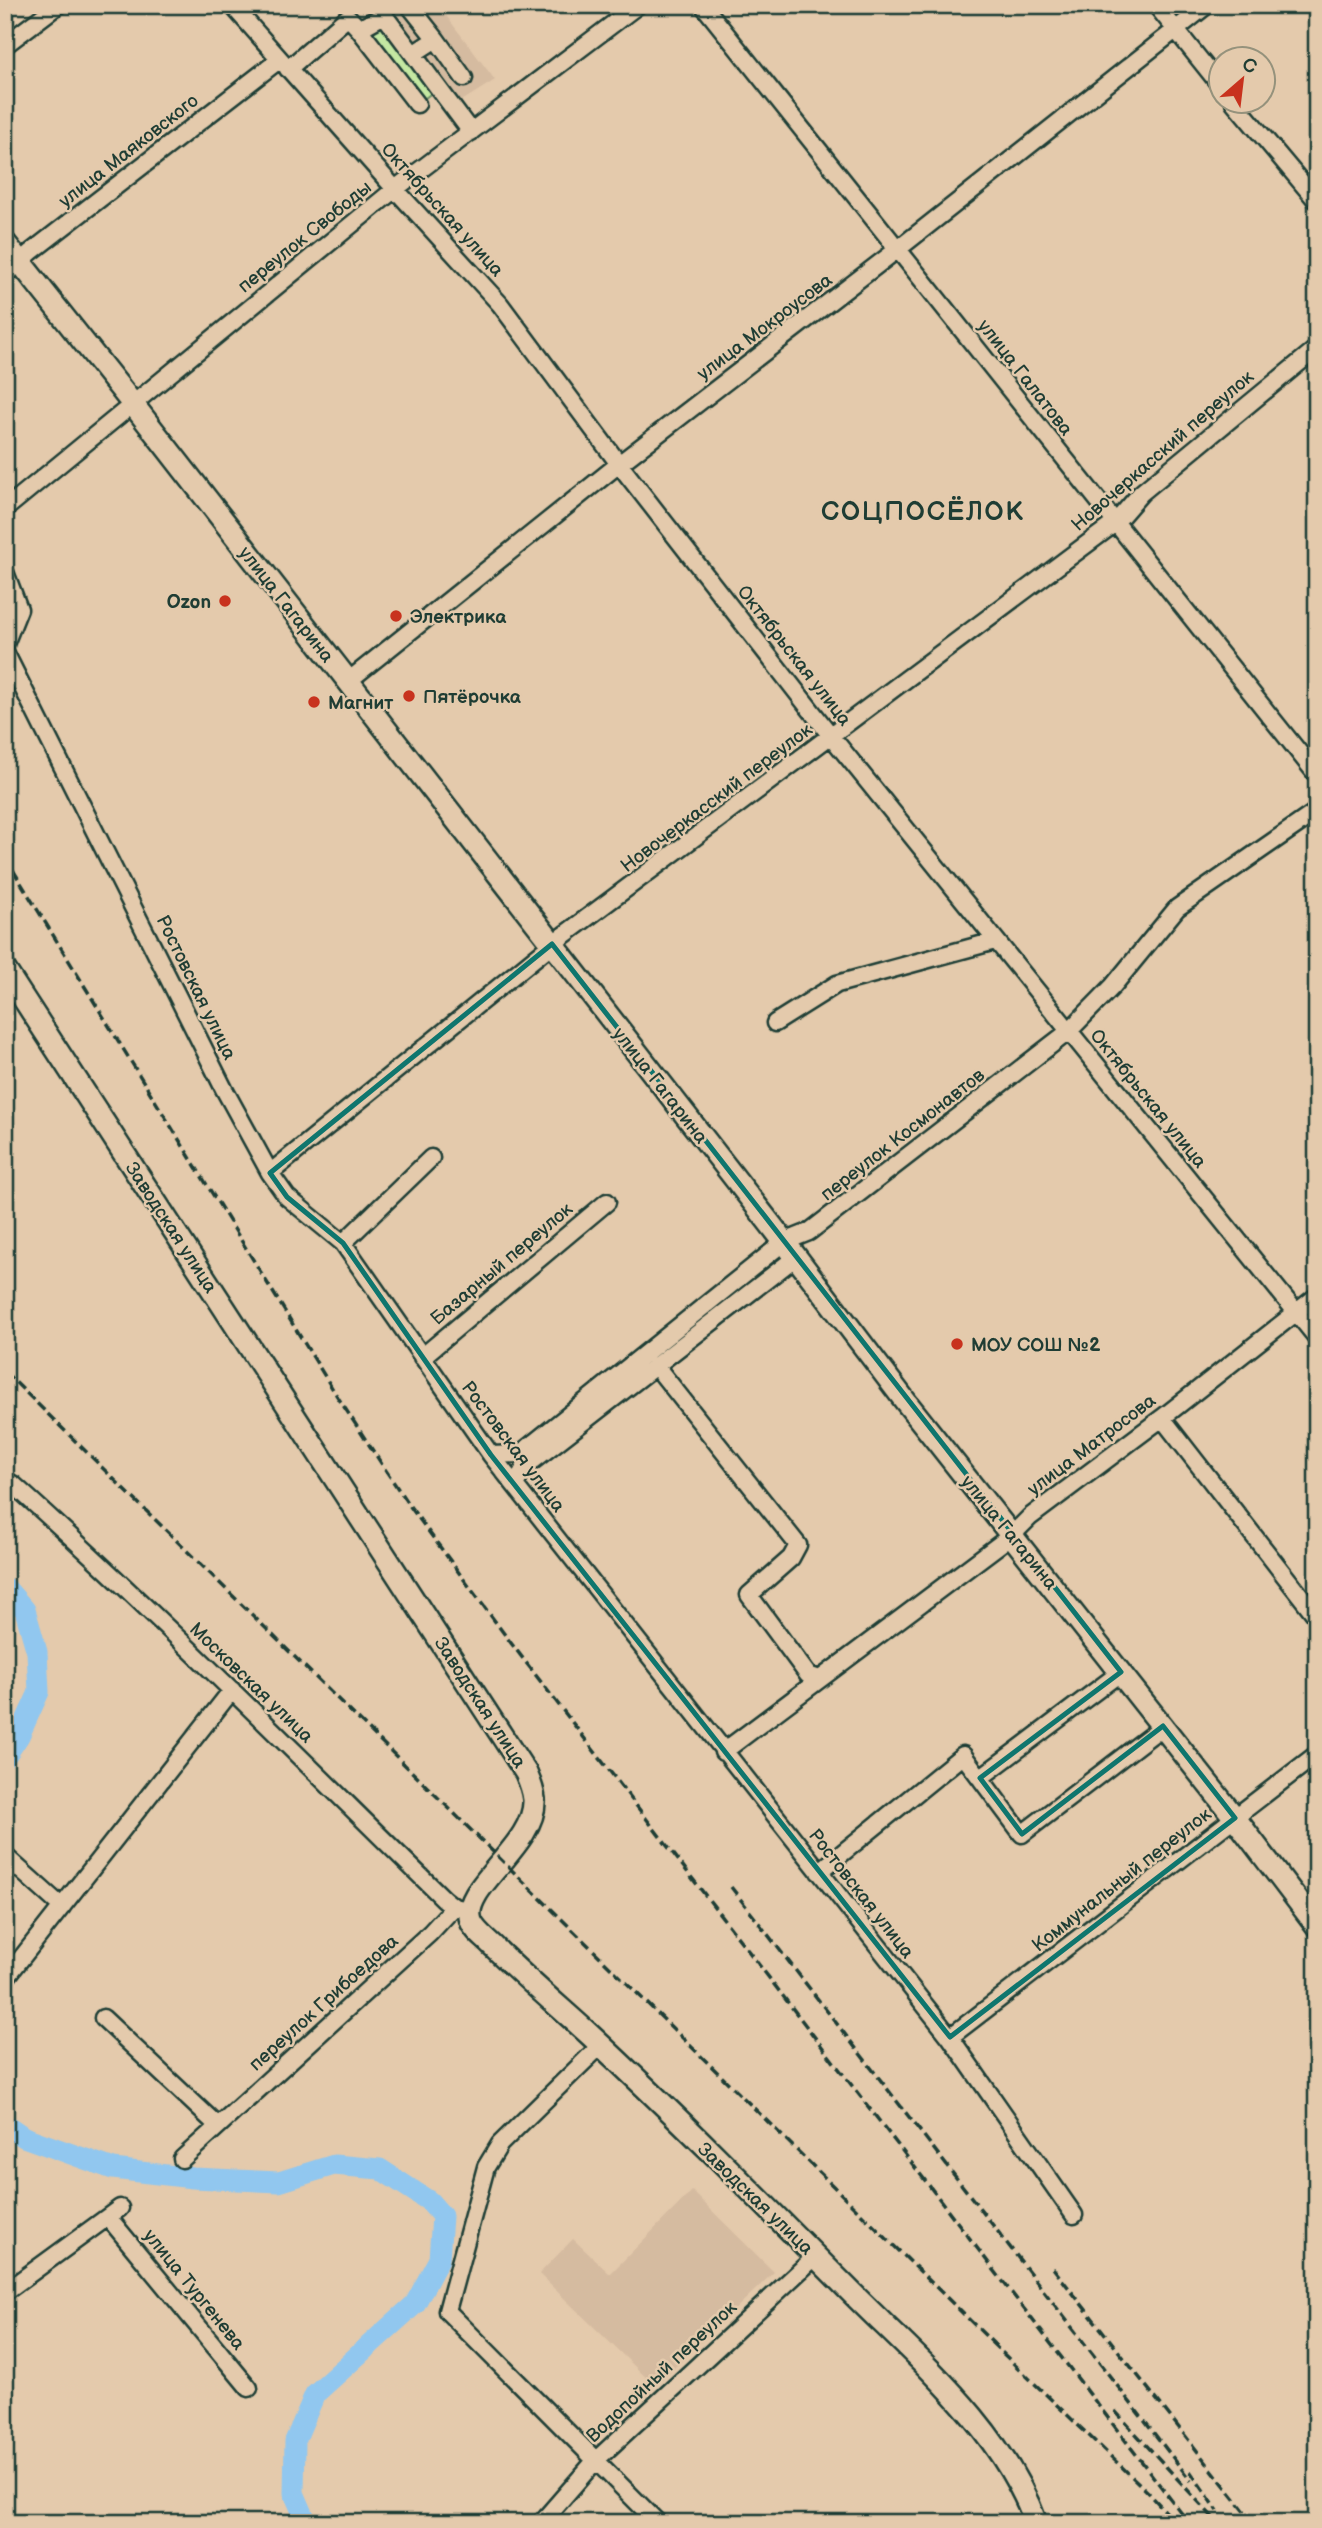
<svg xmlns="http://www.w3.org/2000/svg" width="1322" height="2528" font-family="'Balsamiq Sans',sans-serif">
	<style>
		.built { fill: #d5bba0 }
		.green { fill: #c4e8a2; stroke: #72926b; stroke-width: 2 }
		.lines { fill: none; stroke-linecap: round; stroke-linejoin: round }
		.river { stroke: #91c7ef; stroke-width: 21 }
		.minor-casing { stroke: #1f3d34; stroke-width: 21 }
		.major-casing { stroke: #1f3d34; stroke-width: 26 }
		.minor { stroke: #e4caac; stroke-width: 16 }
		.major { stroke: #e4caac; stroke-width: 21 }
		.rail { stroke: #1f3d34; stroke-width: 3.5; stroke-dasharray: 10 5; stroke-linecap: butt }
		.marked { fill: none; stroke: #0f766e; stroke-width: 5; stroke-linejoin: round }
		.poi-dot { fill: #c8321e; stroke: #e4caac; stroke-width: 2.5 }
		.labels { text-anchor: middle; stroke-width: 5; stroke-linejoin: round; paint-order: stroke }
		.street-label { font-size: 19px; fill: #1f3d34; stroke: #e4caac }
		.poi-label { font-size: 19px; font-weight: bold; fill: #1f3d34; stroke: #e4caac; text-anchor: start }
		.district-label { font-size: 26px; font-weight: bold; letter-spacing: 2px; fill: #1f3d34; stroke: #e4caac }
	</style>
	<rect width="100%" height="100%" fill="#e4caac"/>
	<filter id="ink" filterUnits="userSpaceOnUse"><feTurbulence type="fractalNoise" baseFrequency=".0143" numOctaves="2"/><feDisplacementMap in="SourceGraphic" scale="14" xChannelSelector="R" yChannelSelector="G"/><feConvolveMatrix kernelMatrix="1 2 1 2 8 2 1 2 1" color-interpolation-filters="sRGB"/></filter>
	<g filter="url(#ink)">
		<path class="built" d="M392 5H438L495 80 457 104 383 10Z
			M692 2191 774 2272 655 2386 539 2274 573 2239 610 2274Z"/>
		<path class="green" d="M383 19 434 91 420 102 365 29Z"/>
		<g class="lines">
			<path class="river" d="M5 1587 25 1610 37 1652 39 1692 19 1736 5 1757
				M5 2124 24 2137 113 2169 193 2178 279 2182 334 2165 380 2169 429 2201 442 2216 439 2259 415 2304 315 2394 295 2441 294 2493 307 2523"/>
			<g class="minor-casing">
				<path id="minor" d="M232 5 395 189 500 304 619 464 831 736 1317 1338
					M409 5 436 39
					M703 5 1317 775
					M1156 5 1220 85
					M359 29 417 104
					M5 45 58 5
					M413 54 436 39 464 78
					M288 69 348 17 359 29 384 15 471 132
					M1234 102 1317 201
					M5 275 31 252 279 60
					M5 509 395 189 638 5
					M5 572 19 609 5 644
					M5 652 224 1089 270 1173 287 1197 343 1243 491 1455 950 2037 1074 2215
					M347 682 619 464 898 249 1207 5
					M775 1023 837 984 995 941
					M270 1173 552 944 1115 523 1141 493 1317 348
					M343 1243 431 1158
					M422 1357 607 1202
					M655 1365 798 1545 791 1558 749 1595 808 1675 820 1679
					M1162 1418 1317 1617
					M491 1455 520 1454 784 1242 809 1232 1068 1032 1113 986 1177 908 1317 811
					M5 1480 14 1485C162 1618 302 1760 444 1899L454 1907 470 1910
					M515 1485 525 1467 796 1257
					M723 1752 1012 1535 1030 1517 1162 1418 1317 1296
					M980 1778 1121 1672
					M5 1856 62 1907
					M819 1872 963 1755 1022 1834 1163 1726
					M5 1979 232 1690
					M103 2018 218 2126
					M950 2037 1317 1754
					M601 2045 500 2144 486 2167 447 2311 658 2523
					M182 2159 430 1933 454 1907
					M108 2217 249 2388
					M5 2292 120 2208
					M541 2523 595 2461 816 2256"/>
			</g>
			<g class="major-casing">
				<path id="major" d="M5 243 132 403 796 1257 906 1402 1235 1818 1317 1926
					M5 970 526 1773C530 1782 533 1790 534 1799 537 1845 459 1888 471 1921 474 1930 485 1938 492 1945 523 1976 557 2005 589 2034 677 2116 761 2201 845 2286 916 2358 1001 2426 1036 2523"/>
			</g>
			<use href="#minor" class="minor"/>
			<use href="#major" class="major"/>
			<path class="rail" d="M5 857 337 1396 406 1501 511 1643 1189 2523
				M5 1372 998 2348
				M731 1887 1191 2481
				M1053 2268 1254 2523
				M991 2342 1148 2492 1176 2523
				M1115 2411 1218 2523
				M1190 2471 1218 2511"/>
		</g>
	</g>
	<path class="marked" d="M552 944 1121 1672 980 1778 1022 1834 1163 1726 1235 1818 950 2037 491 1455 343 1243 287 1197 270 1173Z"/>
	<g class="poi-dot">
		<circle cx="225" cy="601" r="7"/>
		<circle cx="396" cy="616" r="7"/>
		<circle cx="409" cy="696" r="7"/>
		<circle cx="314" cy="702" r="7"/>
		<circle cx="957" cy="1344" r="7"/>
	</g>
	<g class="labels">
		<g class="street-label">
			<text transform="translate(128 150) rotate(-38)" y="7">улица Маяковского</text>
			<text transform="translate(443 209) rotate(48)" y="7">Октябрьская улица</text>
			<text transform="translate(304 236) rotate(-39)" y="7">переулок Свободы</text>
			<text transform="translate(764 326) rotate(-37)" y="7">улица Мокроусова</text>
			<text transform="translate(1026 377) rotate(52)" y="7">улица Галатова</text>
			<text transform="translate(1162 450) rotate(-41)" y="7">Новочеркасский переулок</text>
			<text transform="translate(287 604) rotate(52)" y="7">улица Гагарина</text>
			<text transform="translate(795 655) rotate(52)" y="7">Октябрьская улица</text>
			<text transform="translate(716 797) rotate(-37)" y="7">Новочеркасский переулок</text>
			<text transform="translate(197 987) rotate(64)" y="7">Ростовская улица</text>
			<text transform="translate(661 1085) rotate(52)" y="7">улица Гагарина</text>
			<text transform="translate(1149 1098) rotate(51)" y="7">Октябрьская улица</text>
			<text transform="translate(902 1134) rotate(-38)" y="7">переулок Космонавтов</text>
			<text transform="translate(172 1227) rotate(57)" y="7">Заводская улица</text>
			<text transform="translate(501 1263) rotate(-40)" y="7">Базарный переулок</text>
			<text transform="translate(1091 1444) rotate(-37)" y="7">улица Матросова</text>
			<text transform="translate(514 1446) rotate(53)" y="7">Ростовская улица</text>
			<text transform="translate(1010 1532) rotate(51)" y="7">улица Гагарина</text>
			<text transform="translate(252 1682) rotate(44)" y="7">Московская улица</text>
			<text transform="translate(481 1702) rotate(57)" y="7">Заводская улица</text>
			<text transform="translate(1121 1879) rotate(-38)" y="7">Коммунальный переулок</text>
			<text transform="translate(862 1893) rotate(52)" y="7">Ростовская улица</text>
			<text transform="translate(323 2002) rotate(-42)" y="7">переулок Грибоедова</text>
			<text transform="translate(756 2198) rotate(44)" y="7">Заводская улица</text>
			<text transform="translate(195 2289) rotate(51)" y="7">улица Тургенева</text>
			<text transform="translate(661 2371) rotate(-43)" y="7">Водопойный переулок</text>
		</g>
		<g class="poi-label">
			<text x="211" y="608" text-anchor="end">Ozon</text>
			<text x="410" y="623">Электрика</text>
			<text x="423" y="703">Пятёрочка</text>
			<text x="328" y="709">Магнит</text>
			<text x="971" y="1351">МОУ СОШ №2</text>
		</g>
		<g class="district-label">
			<text x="923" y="520">СОЦПОСЁЛОК</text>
		</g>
	</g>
	<rect width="1322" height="2528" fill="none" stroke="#e4caac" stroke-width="28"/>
	<rect x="14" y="14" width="1294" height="2500" fill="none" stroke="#1f3d34" stroke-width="2.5" filter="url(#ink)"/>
	<g transform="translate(1242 80) rotate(28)"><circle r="33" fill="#e4caac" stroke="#95927c" stroke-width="2"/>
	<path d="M0-5L12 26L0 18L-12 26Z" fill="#c8321e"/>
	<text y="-10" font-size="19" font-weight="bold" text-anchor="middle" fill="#1f3d34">С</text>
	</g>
</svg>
